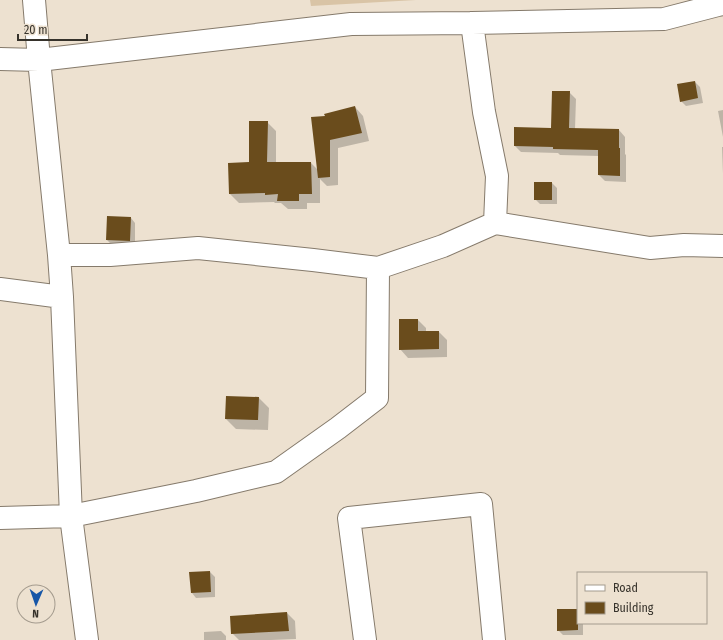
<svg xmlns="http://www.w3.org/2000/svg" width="723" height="640" font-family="'Fira Sans Condensed',sans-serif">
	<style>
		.green { fill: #d9c4a6 }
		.shadow { fill: #0003 }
		.building { fill: #6a4c1c }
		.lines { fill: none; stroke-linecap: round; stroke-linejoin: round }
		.street-casing { stroke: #857a6b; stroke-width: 24 }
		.street { stroke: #fff; stroke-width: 22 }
	</style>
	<rect width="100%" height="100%" fill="#ede1d0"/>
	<path class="green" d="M310 0H416L311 6Z"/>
	<path class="shadow" d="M695 82 700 87 703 103 686 106 681 101Z
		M569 92 576 99 575 129 619 130 625 137V154L626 155V182L605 181 599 175V156L560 155 558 153 521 152 515 146 552 129Z
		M355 107 363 116 369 141 338 148V185L327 186 320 179V203H307V209H288L281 203H275L274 202 239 203 230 194 250 163 267 122 276 131V163H311L318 170 326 117Z
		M723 110V137L718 111Z
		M722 147H723V174Z
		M552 183 557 188V204H540L535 199Z
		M131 218 135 223V245H112L107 240Z
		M418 320 426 328V332H439L447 340V357L408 358 400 349Z
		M259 398 269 408 268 430 236 429 226 419Z
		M210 572 215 577V597L196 598 192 593Z
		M578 610V623H583V635H563L558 630Z
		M287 613 295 621 296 639 271 640H239L232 633Z
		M221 631 226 636V640H204V632Z"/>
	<path class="building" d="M695 81 698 98 680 102 677 84Z
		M552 91H570L569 128 619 129V148H620V176L598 175V150L553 149V147L514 146V127L551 128Z
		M355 106 362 133 330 140V177L318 178 311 117 325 116 324 114Z
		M249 121H268L267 162H311L312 194H299V201H277L278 194 265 195V193L229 194 228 163 249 162Z
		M534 182H552V200H534Z
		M107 216 131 217 130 241 106 240Z
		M399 319H418V331H439V349L399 350Z
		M226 396 259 397 258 420 225 419Z
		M210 571 211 592 191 593 189 572Z
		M557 609H578V630L557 631Z
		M287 612 289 631 231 634 230 616Z"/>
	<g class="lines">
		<g class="street-casing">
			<path id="street" d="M34 0 39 60 59 255 62 297 71 516 87 640
				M472 23 484 112 497 176 495 223
				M0 59 39 60 351 24 472 23 664 19 718 5 723 4
				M59 255H110L198 248 313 260 378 268 443 246 495 223 650 248 684 245 723 246
				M0 289 62 297
				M0 518 71 516 196 491 276 472 338 428 377 398 378 268
				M365 640 349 518 481 504 494 640"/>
		</g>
		<use href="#street" class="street"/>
	</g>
	<rect x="577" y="572" width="130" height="52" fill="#ede1d0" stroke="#a49b8e"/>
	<rect x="585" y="585" width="20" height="6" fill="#ffffff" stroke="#a49b8e"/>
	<text x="613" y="592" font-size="12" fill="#36322b">Road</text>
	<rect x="585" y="602" width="20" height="12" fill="#6a4c1c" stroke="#a49b8e"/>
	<text x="613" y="612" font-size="12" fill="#36322b">Building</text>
	<g transform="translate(36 604) rotate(182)"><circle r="19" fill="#ede1d0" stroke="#a49b8e"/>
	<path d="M0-3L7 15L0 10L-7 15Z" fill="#1756a7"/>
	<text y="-6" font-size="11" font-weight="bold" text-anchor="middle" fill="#36322b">N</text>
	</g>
	<path d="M18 34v6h69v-6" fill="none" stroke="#36322b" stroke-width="2"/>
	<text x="24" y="34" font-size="12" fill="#36322b" stroke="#ede1d0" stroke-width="3" paint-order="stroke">20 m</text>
</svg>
